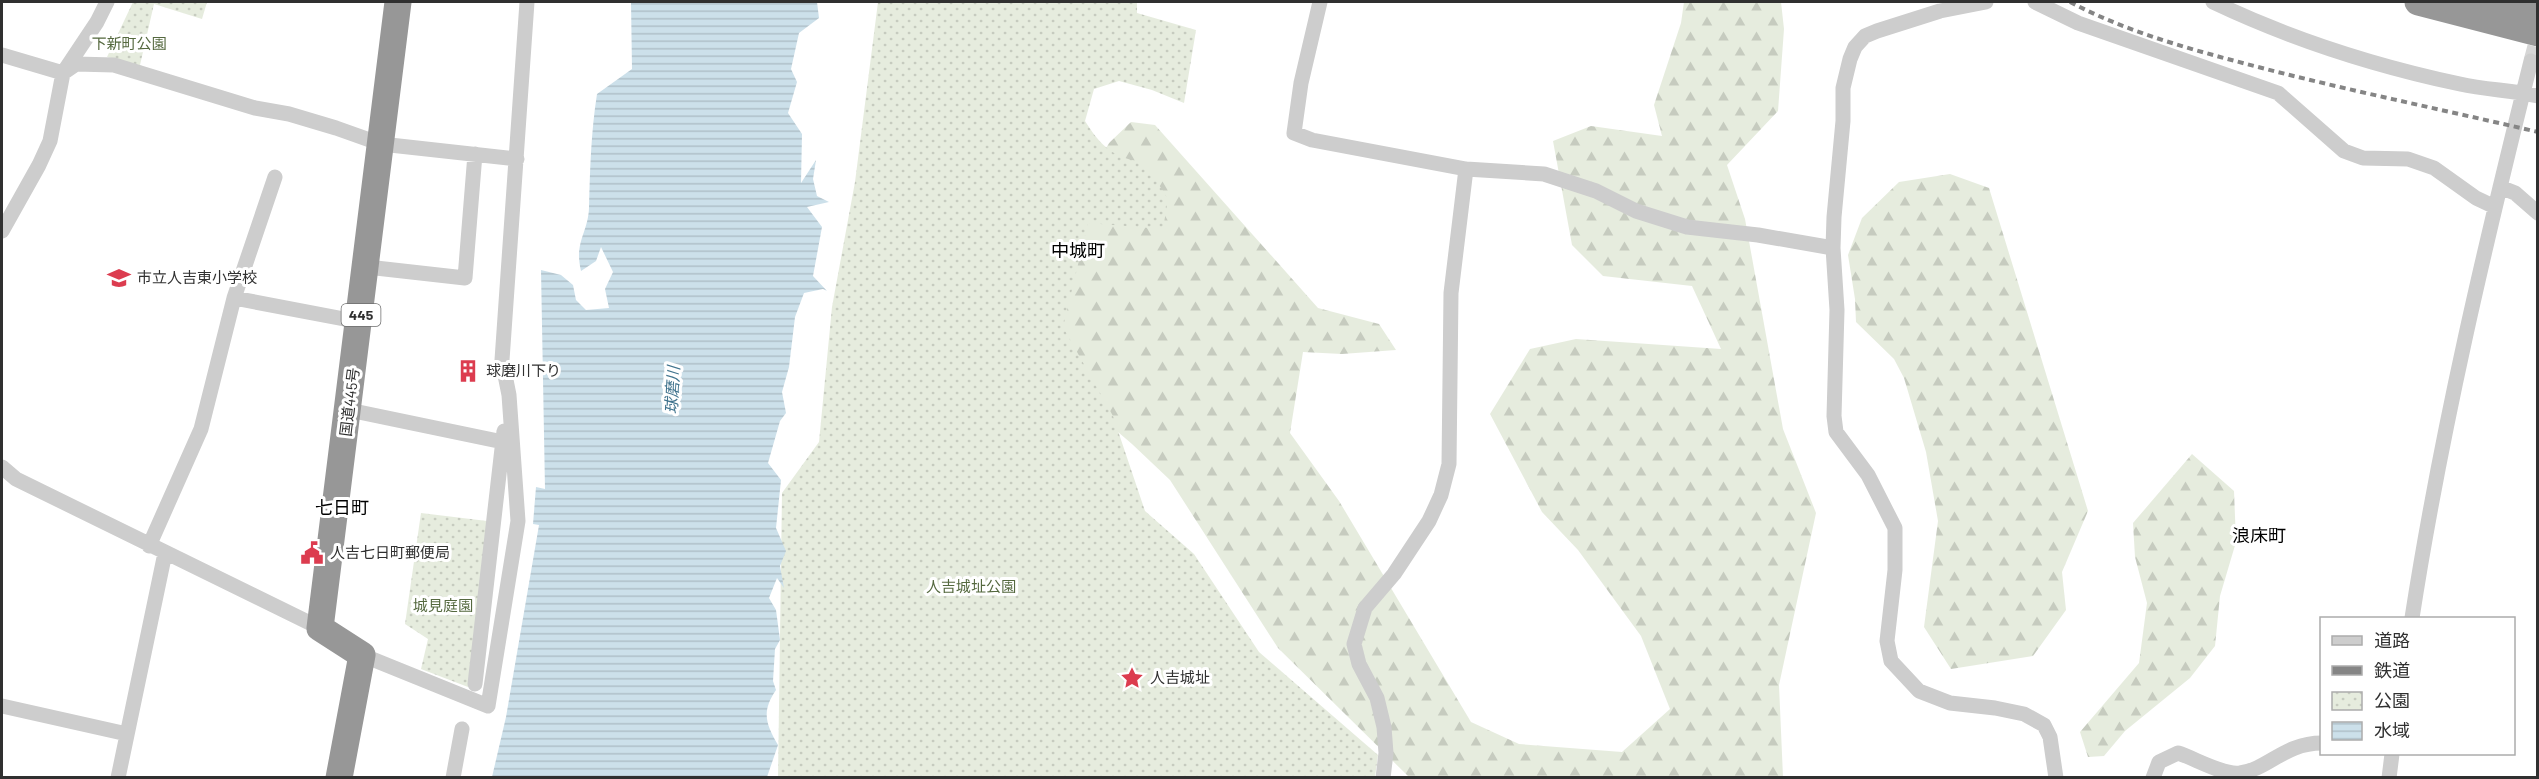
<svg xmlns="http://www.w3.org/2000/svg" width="2539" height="779" font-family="Barlow,'Noto Sans JP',sans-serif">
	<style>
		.forest { fill: url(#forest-firs) }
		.park { fill: url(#park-dots) }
		.water { fill: url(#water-rules) }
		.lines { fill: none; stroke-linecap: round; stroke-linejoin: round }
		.street-tunnel { stroke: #d6d6d6; stroke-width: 15; stroke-dasharray: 15 8; stroke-linecap: butt }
		.street { stroke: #cdcdcd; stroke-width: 15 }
		.highway { stroke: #979797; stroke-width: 27 }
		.rail { stroke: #858585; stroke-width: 4; stroke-dasharray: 6 4.5; stroke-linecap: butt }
		.labels { text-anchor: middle; stroke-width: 6; stroke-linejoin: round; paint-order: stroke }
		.shield { fill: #fff; stroke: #6e6e6e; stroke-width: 1.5 }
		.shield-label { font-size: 14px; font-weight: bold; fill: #303030 }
		.park-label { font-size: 15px; fill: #55693f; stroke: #fff }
		.poi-label { font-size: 15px; fill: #303030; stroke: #fff; text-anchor: start }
		.street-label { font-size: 15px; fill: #303030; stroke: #fff }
		.water-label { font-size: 16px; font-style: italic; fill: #41748e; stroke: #fff }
		.quarter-label { font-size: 18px; fill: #000; stroke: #fff }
	</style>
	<defs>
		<pattern id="forest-firs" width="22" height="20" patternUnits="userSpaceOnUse" patternTransform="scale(1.5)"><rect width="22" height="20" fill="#e6ecde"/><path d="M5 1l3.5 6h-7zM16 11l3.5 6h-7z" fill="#c6cbbf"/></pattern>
		<pattern id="park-dots" width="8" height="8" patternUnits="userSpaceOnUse" patternTransform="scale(1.5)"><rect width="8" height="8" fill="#e6ecde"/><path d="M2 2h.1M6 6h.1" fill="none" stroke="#c6cbbf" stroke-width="1.8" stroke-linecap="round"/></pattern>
		<pattern id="water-rules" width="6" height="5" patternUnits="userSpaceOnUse" patternTransform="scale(1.5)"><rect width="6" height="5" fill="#cce0ea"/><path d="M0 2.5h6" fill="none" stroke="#b0c0c9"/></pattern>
	</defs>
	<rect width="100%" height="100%" fill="#fff"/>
	<path class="forest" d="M1684 2H1781L1784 29 1778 111 1727 165 1745 219 1783 429 1816 513 1779 685 1783 777H1409L1278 648 1170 480 1132 444 1091 409 847 286 1055 59 1100 158 1109 143 1131 122 1155 125 1318 308 1379 324 1396 350 1342 354 1303 352 1290 433 1339 501 1471 722 1519 744 1622 752 1670 709 1641 636 1578 550 1542 512 1490 414 1530 349 1576 339 1721 349 1692 286 1603 276 1572 245 1553 141 1591 126 1662 136 1654 105 1681 23Z
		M1950 174 1989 188 2088 511 2062 572 2066 610 2033 656 1951 669 1924 627 1938 521 1926 452 1904 378 1894 359 1856 322 1855 299 1848 255 1862 218 1899 182Z
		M2192 454 2234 491 2236 542 2220 596 2215 646 2190 678 2125 731 2104 756 2088 757 2080 732 2139 663 2147 603 2135 557 2133 523Z"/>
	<path class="park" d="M133 2H207L202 19 154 4 140 65 144 67 107 57Z
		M878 2H1137V13L1196 30 1184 103 1152 90 1119 81 1094 89 1085 121C1102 148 1113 157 1145 163L1168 199 1163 229 1088 223 1063 327 1113 416 1145 511 1194 554 1259 652 1378 755 1375 777 778 778 782 493 819 442 832 307 855 182Z
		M421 513 487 521 468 687 421 669 428 639 405 624Z"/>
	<path class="water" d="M631 2H817L819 18 799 33 791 69 797 82 788 113 802 134 801 183 816 160 813 179 817 196 829 202 807 207 822 227 813 276 827 291 823 289 804 293 795 317 789 367 782 392 786 413 780 421 768 463 781 480 776 528 786 551 780 566 784 588 777 578 769 598 776 610 780 640 775 649 773 681 776 690C761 712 766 724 778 745L767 777H492L506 717 539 525 533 524 536 487 545 489 541 270 561 275 573 285 576 300 586 310 609 308 605 289 613 272 601 247 596 261 581 271C574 242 588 233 589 208 590 170 591 132 597 94L632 69Z"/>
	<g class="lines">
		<path class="street-tunnel" d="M2531 61 2538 35"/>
		<path class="street" d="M1320 2 1301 83 1294 133 1312 140 1466 169 1544 174 1596 191 1636 211 1687 227 1758 235 1833 248
			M1986 2 1940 11 1877 31 1865 36 1855 47 1850 59 1843 88V121L1834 217 1833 248 1837 310 1834 416 1836 432 1868 475 1895 528V570L1887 641 1891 661 1919 691 1950 703 1995 708 2024 714 2044 725 2050 737 2056 778
			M2035 2 2078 23 2278 93 2344 151 2363 158 2408 159 2434 168 2476 198 2495 207
			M2213 2C2291 39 2375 66 2460 84 2486 90 2512 90 2538 96
			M2 55 63 73 97 22 107 2
			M2500 187 2515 193 2538 213
			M2 231 39 165 50 141 63 73 76 64 114 65 255 108 289 114 336 128 381 144 517 159
			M367 267 465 278 475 154
			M234 298 360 322
			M349 410 503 442
			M2 467 16 479 320 628
			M149 546 201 429 234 298 275 177
			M2412 618C2441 431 2485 245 2531 61
			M362 655 488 706 518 521 509 395 502 360 527 2
			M475 684 504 431
			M2 706 127 734
			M118 778 165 553
			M453 778 462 729
			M1383 778 1386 753 1384 727 1377 698 1359 664 1354 644 1365 608 1394 574 1429 521 1441 495 1449 464 1451 293 1466 169
			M2153 778 2159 762 2178 753C2194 758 2225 776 2240 773 2269 769 2284 743 2322 743
			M2389 778 2392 754"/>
		<path class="highway" d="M2418 2 2538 33
			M2487 2 2538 14
			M339 778 362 655 320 628 398 2"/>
		<path class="rail" d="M2070 2C2129 33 2193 50 2258 67 2351 91 2444 110 2538 132"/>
	</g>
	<defs>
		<g id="school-bare" transform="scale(1.8)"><path d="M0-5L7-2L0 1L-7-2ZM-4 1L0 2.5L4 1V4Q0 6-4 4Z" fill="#dc3c4f" stroke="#fff" stroke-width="2.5" paint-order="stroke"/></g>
		<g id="building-bare" transform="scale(1.8)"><path d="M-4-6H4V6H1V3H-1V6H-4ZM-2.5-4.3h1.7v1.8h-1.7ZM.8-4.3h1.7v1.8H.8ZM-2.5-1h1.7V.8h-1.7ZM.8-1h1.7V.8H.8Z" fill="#dc3c4f" stroke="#fff" stroke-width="2.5" paint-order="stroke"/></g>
		<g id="civic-bare" transform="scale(1.8)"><path d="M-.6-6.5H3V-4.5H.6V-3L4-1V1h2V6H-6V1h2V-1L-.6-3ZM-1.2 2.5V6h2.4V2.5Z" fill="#dc3c4f" stroke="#fff" stroke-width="2.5" paint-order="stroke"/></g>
		<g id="sight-bare" transform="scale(1.8)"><path d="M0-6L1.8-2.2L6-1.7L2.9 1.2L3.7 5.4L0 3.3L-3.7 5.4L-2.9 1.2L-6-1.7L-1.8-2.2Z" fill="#dc3c4f" stroke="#fff" stroke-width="2.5" paint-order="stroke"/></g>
	</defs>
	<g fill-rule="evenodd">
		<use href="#school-bare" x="119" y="278"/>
		<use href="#building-bare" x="468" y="371"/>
		<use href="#civic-bare" x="312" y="553"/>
		<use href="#sight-bare" x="1132" y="678"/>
	</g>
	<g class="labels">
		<rect class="shield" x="341.5" y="304" width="39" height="22" rx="4.5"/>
		<g class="shield-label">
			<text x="361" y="320">445</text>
		</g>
		<g class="park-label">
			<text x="129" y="49">下新町公園</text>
			<text x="971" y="592">人吉城址公園</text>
			<text x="443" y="611">城見庭園</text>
		</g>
		<g class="poi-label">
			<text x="137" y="283">市立人吉東小学校</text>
			<text x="486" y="376">球磨川下り</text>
			<text x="330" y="558">人吉七日町郵便局</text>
			<text x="1150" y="683">人吉城址</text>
		</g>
		<g class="street-label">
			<text transform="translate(350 402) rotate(-83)" y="5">国道445号</text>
		</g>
		<g class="water-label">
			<text transform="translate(672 390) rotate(-87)" y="6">球磨川</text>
		</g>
		<g class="quarter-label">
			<text x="1078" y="257">中城町</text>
			<text x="342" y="514">七日町</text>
			<text x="2259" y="542">浪床町</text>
		</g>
	</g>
	<rect width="2539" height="779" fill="none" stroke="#303030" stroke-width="6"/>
	<rect x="2320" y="617" width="195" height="138" fill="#ffffff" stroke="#acacac" stroke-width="1.5"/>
	<rect x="2332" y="636" width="30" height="9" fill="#cdcdcd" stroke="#acacac" stroke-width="1.5"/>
	<text x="2374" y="647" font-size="18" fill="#303030">道路</text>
	<rect x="2332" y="666" width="30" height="9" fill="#858585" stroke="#acacac" stroke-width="1.5"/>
	<text x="2374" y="677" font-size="18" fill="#303030">鉄道</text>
	<rect x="2332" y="692" width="30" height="18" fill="url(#park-dots)" stroke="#acacac" stroke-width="1.5"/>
	<text x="2374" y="707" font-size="18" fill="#303030">公園</text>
	<rect x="2332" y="722" width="30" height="18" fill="url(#water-rules)" stroke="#acacac" stroke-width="1.5"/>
	<text x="2374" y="737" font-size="18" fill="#303030">水域</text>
</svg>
